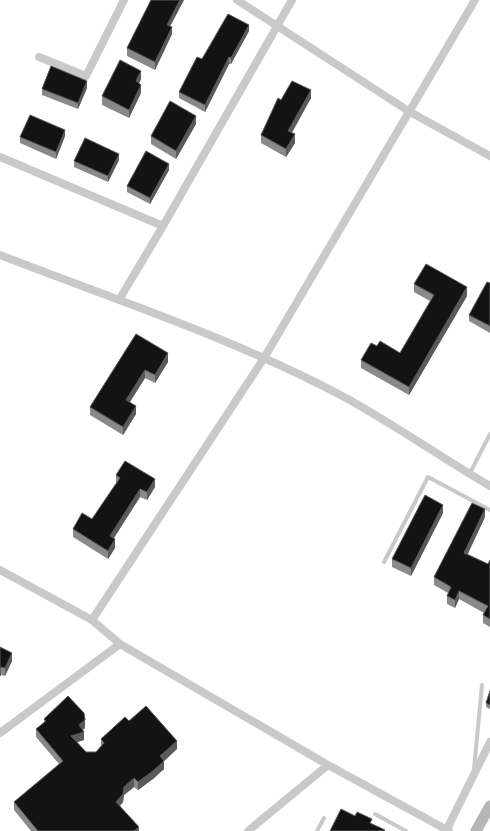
<svg xmlns="http://www.w3.org/2000/svg" width="490" height="831" font-family="Karla,sans-serif">
	<style>
		.lines { fill: none; stroke-linecap: round; stroke-linejoin: round }
		.service { stroke: #c9c9c9; stroke-width: 4 }
		.minor { stroke: #c9c9c9; stroke-width: 8 }
		.secondary { stroke: #b6b6b6; stroke-width: 11 }
		.wall { fill: #898989 }
		.shaded-wall { fill: #5a5a5a }
		.building { fill: #131313; stroke: #5a5a5a }
	</style>
	<rect width="100%" height="100%" fill="#fff"/>
	<g class="lines">
		<path class="service" d="M470 473 490 434
			M384 562 428 477 490 510
			M474 769 482 685
			M375 814 406 831
			M317 831 324 818"/>
		<path class="minor" d="M237 0 410 112 490 156
			M39 57 86 76 124 0
			M0 157 163 226
			M0 255C116 300 236 339 346 398 395 425 442 458 490 486
			M119 300 163 226 292 0
			M0 570 92 620 120 644 328 765 449 831
			M92 620 264 358 475 0
			M0 733 120 644
			M447 829 490 742
			M248 831 328 765"/>
		<path class="secondary" d="M476 831 490 806"/>
	</g>
	<path class="wall" d="M151 0H184L170 26 172 34 155 70 127 56V48Z
		M249 31 231 64H229L205 112 179 98V92L202 59Z
		M141 79 139 83 141 93 129 118 102 105V96Z
		M87 88 78 109 42 95V89Z
		M311 98 292 133 295 143 286 157 261 143V135L281 100Z
		M196 124 176 159 151 144V136Z
		M65 136 56 159 20 143V137Z
		M119 160 108 182 74 167V161Z
		M169 170 150 204 127 192V186Z
		M490 283V333L469 321V315Z
		M414 284 467 296 409 395 361 368V360L377 346 400 353 430 301 414 292Z
		M136 334 168 362 155 383 145 378 130 402 136 414 123 435 90 415V407Z
		M116 475 155 487 147 500 140 497 114 538 115 548 108 559 73 537V529L92 519 116 483Z
		M443 513 411 576 392 567V559Z
		M485 517 468 554 488 564 490 560V627L483 623V615L484 613 459 599 455 608 447 604V596L448 593 434 585V577Z
		M0 647 12 661 5 676 1 675Z
		M490 691V709L486 707V703Z
		M44 719 85 728 83 730 84 740 77 742 86 752H96L101 746V739L129 721 177 749 164 761V769L153 779 138 790 134 787 124 795 123 802 120 806 139 831H31L14 810V802L59 764 36 737V729L44 723Z"/>
	<path class="shaded-wall" d="M180 0H184L167 32V25Z
		M249 25V31L231 64V58Z
		M172 27V34L155 70V62Z
		M229 57V64L205 112V105Z
		M141 71V79L136 90V81Z
		M87 81V88L78 109V103Z
		M141 85V93L129 118V110Z
		M311 90V98L288 139V131Z
		M196 116V124L176 159V151Z
		M65 130V136L56 159V152Z
		M295 134V143L286 157V149Z
		M119 154V160L108 182V176Z
		M169 164V170L150 204V198Z
		M467 287V296L409 395V387Z
		M168 353V362L155 383V375Z
		M145 370V378L126 408V400Z
		M136 406V414L123 435V427Z
		M155 479V487L147 500V492Z
		M140 489V497L110 544V536Z
		M443 505V513L411 576V568Z
		M485 509V517L464 561V553Z
		M115 539V548L108 559V551Z
		M459 591V599L455 608V600Z
		M12 653V661L5 676V668Z
		M1 667V675L0 677V669Z
		M85 720V728L79 733 84 732V740L71 744V736L79 725Z
		M177 741V749L162 763 164 761V769L153 779 138 790V782L160 756Z
		M134 778V787L124 795 123 802 116 810V802L124 787Z
		M139 827V831H134Z"/>
	<path class="building" d="M151 0H180L167 25 172 27 155 62 127 48Z
		M228 14 249 25 231 58 229 57 205 105 179 92 197 57 202 59Z
		M120 60 141 71 136 81 141 85 129 110 102 96Z
		M51 66 87 81 78 103 42 89Z
		M292 81 311 90 288 131 295 134 286 149 261 135 278 98 281 100Z
		M170 101 196 116 176 151 151 136Z
		M30 115 65 130 56 152 20 137Z
		M85 138 119 154 108 176 74 161Z
		M146 151 169 164 150 198 127 186Z
		M426 264 467 287 409 387 361 360 371 343 377 346 380 341 400 353 434 295 414 284Z
		M487 282 490 283V326L469 315Z
		M136 334 168 353 155 375 145 370 126 400 136 406 123 427 90 407Z
		M125 461 155 479 147 492 140 489 110 536 115 539 108 551 73 529 82 513 92 519 120 478 116 475Z
		M425 495 443 505 411 568 392 559Z
		M472 503 485 509 464 553 488 564 490 560V619L483 615 488 606 459 591 455 600 447 596 451 587 434 577Z
		M0 647 12 653 5 668 1 667 0 669Z
		M490 691V705L486 703Z
		M68 696 84 713 85 720 79 725 84 732 71 736 86 752H96L104 743 101 739 125 717 129 721 146 706 177 741 160 756 164 761 153 771 138 782 134 778 124 787 123 794 116 802 139 827 134 831H38L14 802 63 761 36 729 46 721 44 719Z
		M341 809 355 816 357 812 372 819 370 823 385 830 384 831H330Z"/>
</svg>
